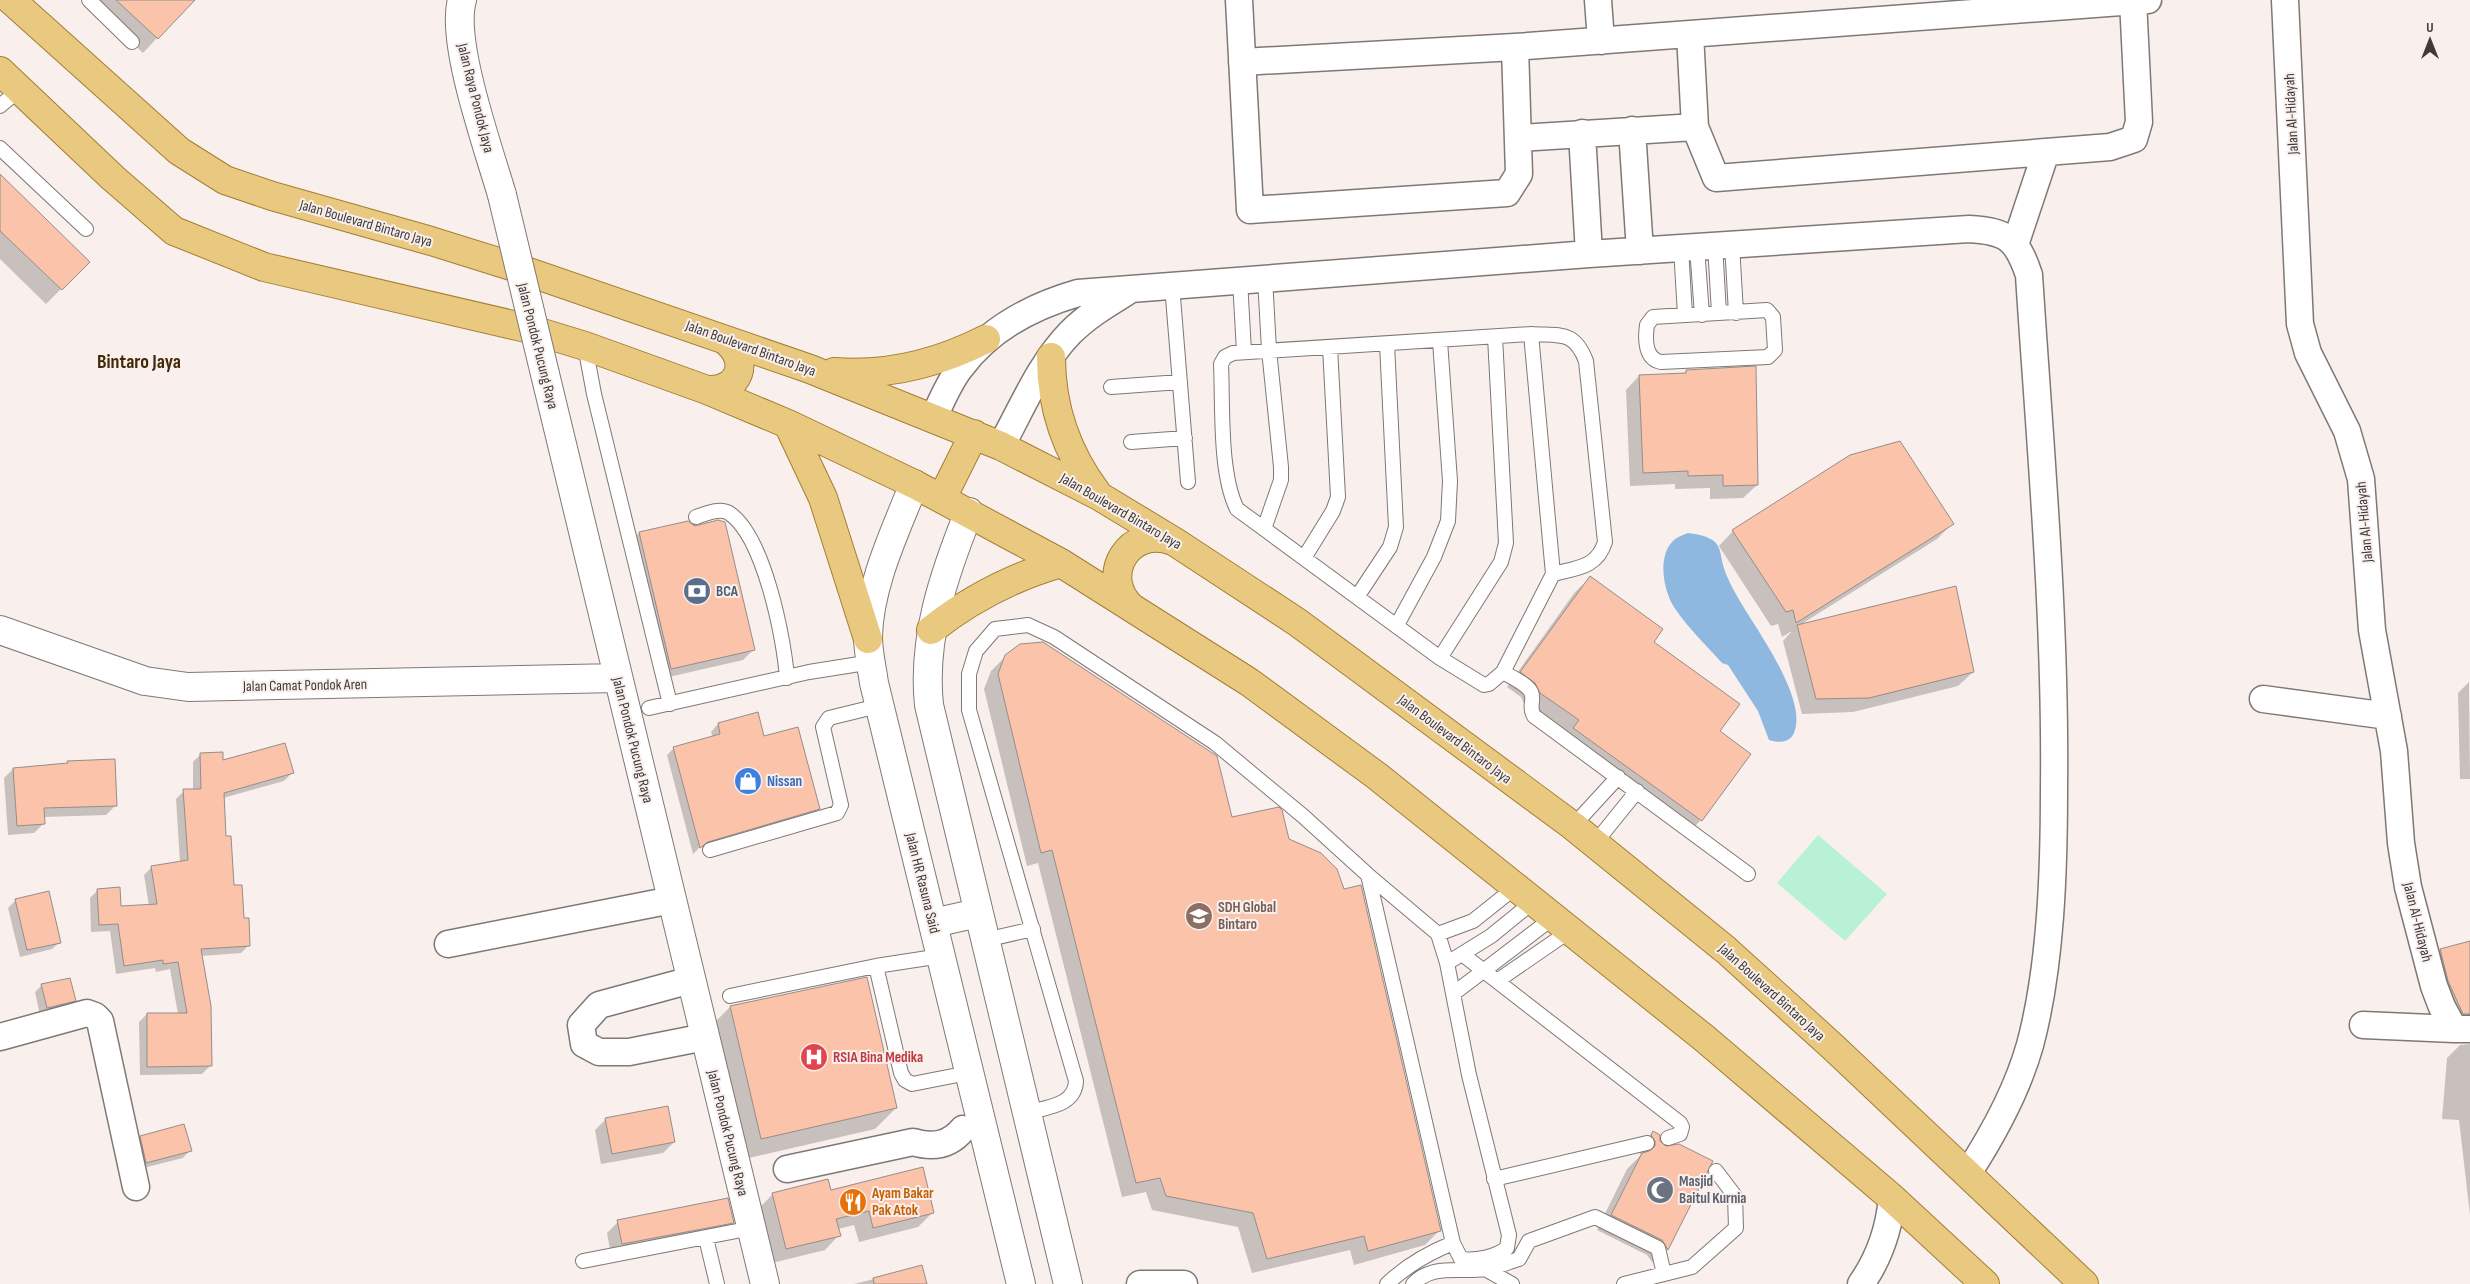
<svg xmlns="http://www.w3.org/2000/svg" width="2470" height="1284" font-family="'Sofia Sans Condensed',sans-serif">
	<style>
		.green { fill: #b9f1d4 }
		.water { fill: #8fb8e0 }
		.shadow { fill: #0003 }
		.building { fill: #fbc3a9; stroke: #958d8a }
		.lines { fill: none; stroke-linecap: round; stroke-linejoin: round }
		.service-casing { stroke: #7f7875; stroke-width: 16 }
		.minor-casing { stroke: #7f7875; stroke-width: 29 }
		.tertiary-casing { stroke: #7f7875; stroke-width: 30 }
		.secondary-casing { stroke: #7f7875; stroke-width: 30 }
		.primary-casing { stroke: #a47e31; stroke-width: 30 }
		.service { stroke: #fff; stroke-width: 14 }
		.minor { stroke: #fff; stroke-width: 26 }
		.tertiary { stroke: #fff; stroke-width: 28 }
		.secondary { stroke: #fff; stroke-width: 28 }
		.primary { stroke: #e9c880; stroke-width: 28 }
		.secondary-bridge-casing { stroke: #7f7875; stroke-width: 30; stroke-linecap: butt }
		.secondary-bridge { stroke: #fff; stroke-width: 28 }
		.labels { text-anchor: middle; stroke-width: 4; stroke-linejoin: round; paint-order: stroke }
		.street-label { font-size: 15px; fill: #3d3a39; stroke: #f9f0ed }
		.service-label { font-size: 15px; font-weight: bold; fill: #4e5e75; stroke: #f9f0ed; text-anchor: start }
		.shop-label { font-size: 15px; font-weight: bold; fill: #366cbe; stroke: #f9f0ed; text-anchor: start }
		.education-label { font-size: 15px; font-weight: bold; fill: #785e54; stroke: #f9f0ed; text-anchor: start }
		.health-label { font-size: 15px; font-weight: bold; fill: #be3a42; stroke: #f9f0ed; text-anchor: start }
		.worship-label { font-size: 15px; font-weight: bold; fill: #5b616d; stroke: #f9f0ed; text-anchor: start }
		.food-label { font-size: 15px; font-weight: bold; fill: #c56008; stroke: #f9f0ed; text-anchor: start }
		.district-label { font-size: 20px; font-weight: bold; fill: #442909; stroke: #f9f0ed }
	</style>
	<rect width="100%" height="100%" fill="#f9f0ed"/>
	<path class="green" d="M1818 835 1887 894 1845 941 1777 883Z"/>
	<path class="water" d="M1688 533C1697 534 1709 536 1716 543 1721 549 1721 558 1723 565 1726 576 1732 587 1737 596 1754 627 1811 701 1793 735 1788 743 1778 743 1769 740L1758 711 1728 665 1722 663C1706 645 1687 627 1674 607 1663 590 1657 555 1674 540 1677 537 1683 535 1688 533Z"/>
	<path class="shadow" d="M86 0H181L157 38 143 53Z
		M0 176 88 262 46 304 0 259Z
		M1687 371 1757 485 1743 498 1710 499V488L1675 489V484L1630 486 1626 390 1639 376 1683 375Z
		M688 522 754 649 743 660 660 679 628 544 639 533Z
		M1952 524 1937 539 1800 625 1973 672 1958 686 1853 712 1802 714 1783 641 1792 631 1782 637 1778 624 1771 626 1719 546 1733 531Z
		M1590 578 1652 642 1718 732 1749 754 1701 820 1686 835 1559 744 1565 736 1526 707 1521 697 1507 687 1575 592Z
		M1006 656 1231 819 1288 840 1343 890 1440 1230 1425 1245 1354 1265 1350 1250 1252 1273 1238 1227 1152 1210 1146 1192 1122 1197 1038 863 1027 866 984 689 991 671Z
		M2469 682 2470 779H2460L2458 693Z
		M757 714 764 737 819 808 812 816 699 848 693 854 667 755 674 748 713 738 711 732 718 724Z
		M201 754 222 762 292 773 284 781 223 798 225 838 233 887 249 945 241 953 201 956 210 1066 202 1074 140 1075 139 1022 147 1014H178L170 969 156 972 155 968 116 974 110 931 91 932 90 898 98 890 119 908 149 906 144 875 152 867 180 862 176 799 184 791 193 790V762Z
		M68 762 115 806 106 815 44 817V823L34 833 8 835 4 778 13 769 65 765Z
		M15 901 60 942 52 949 20 957 8 908Z
		M2470 943V1034L2428 963 2441 951Z
		M42 985 74 1000 67 1007 40 1015 35 992Z
		M730 1007 896 1108 875 1129 740 1160 709 1028Z
		M2470 1044V1215L2459 1120 2442 1119 2447 1058 2460 1045Z
		M606 1119 674 1142 663 1153 601 1164 595 1130Z
		M1653 1132 1665 1148 1711 1161 1667 1249 1653 1263 1647 1255 1597 1230 1627 1169 1641 1155 1637 1150 1638 1147Z
		M141 1137 190 1150 183 1158 139 1169 134 1144Z
		M773 1194 933 1212 918 1227 859 1242 854 1225 838 1229 839 1235 825 1250 772 1263 758 1209Z
		M618 1222H732L721 1233 611 1255 607 1233Z
		M922 1267 926 1284H854Z"/>
	<path class="building" d="M116 0H195L158 39Z
		M0 174 90 262 62 290 0 231Z
		M1756 366 1758 485 1723 486V475L1688 476V471L1643 473 1639 375 1686 373V370Z
		M1900 441 1954 524 1796 623 1793 610 1786 612 1732 530 1850 455Z
		M718 520 725 522 755 650 671 669 639 532 688 521 695 526Z
		M1590 576 1663 629 1654 642 1740 704 1720 731 1751 754 1702 821 1573 728 1579 720 1540 693 1535 683 1520 672Z
		M1956 586 1974 672 1869 698 1816 699 1797 625Z
		M1043 642 1217 756 1232 817 1279 807 1282 810 1289 839 1321 853 1337 869 1344 889 1361 885 1441 1231 1368 1251 1364 1236 1267 1259 1253 1213 1166 1196 1160 1178 1136 1183 1052 850 1041 853 998 674 1005 655 1020 644Z
		M758 712 764 736 798 727 820 809 708 842 700 848 673 747 720 734 718 723Z
		M285 743 294 773 224 793 226 836H231L234 885H242L244 918H249L250 946 201 949 211 1006 212 1066 147 1067V1013H187L178 962 163 964V960L124 966 118 924 99 925 97 889 120 887 121 906 157 904 151 866 188 860 183 789H201L200 753 223 752V760Z
		M115 759 117 806 44 808 45 824 17 826 13 768 68 763 67 761Z
		M49 891 61 943 27 950 15 899Z
		M2470 941V1014H2463L2448 981 2440 949Z
		M867 977 897 1108 761 1139 730 1006Z
		M70 978 76 1001 47 1008 41 984Z
		M668 1106 675 1142 612 1154 605 1118Z
		M184 1124 192 1151 146 1163 140 1136Z
		M1653 1131 1660 1135V1141L1666 1146 1679 1144 1713 1161 1668 1250 1662 1240 1611 1215 1642 1153 1649 1151 1655 1146V1141L1651 1135Z
		M923 1167 934 1213 873 1228 869 1211 836 1219 841 1236 786 1249 772 1193 828 1179 831 1190Z
		M728 1198 734 1223 622 1244 617 1220Z
		M922 1265 927 1284H874L873 1278Z"/>
	<g class="lines">
		<g class="service-casing">
			<path id="service" d="M89 0 132 42
				M0 106 19 90
				M0 148 86 229
				M1732 244 1736 313
				M1715 245 1719 313
				M1697 247 1702 315
				M1681 248 1685 315
				M1240 280 1244 352
				M1172 285 1188 482
				M1767 310 1773 317 1775 350 1768 357 1661 362C1645 359 1645 339 1647 325L1653 317Z
				M1531 334C1560 336 1574 330 1586 361L1605 542C1597 568 1576 568 1553 574L1503 672 1489 684 1484 685 1440 658 1237 509C1219 473 1223 405 1221 364L1225 357 1233 353Z
				M1531 334 1553 574
				M585 346 594 394 670 704
				M1111 387 1180 382
				M1131 442 1185 438
				M696 517C705 514 720 507 729 513 764 536 784 638 787 678
				M1264 529 1281 480V467L1269 350 1265 278
				M1304 558 1333 511 1338 497 1330 347
				M1357 597 1390 547 1396 527 1387 344
				M1397 625 1434 557 1448 521 1450 481 1440 341
				M1440 658 1501 562 1506 543 1495 337
				M1503 672C1511 677 1527 684 1531 692 1535 700 1528 707 1534 716L1748 874
				M649 708 809 672 872 662
				M1573 826 1618 777
				M1595 843 1637 791
				M710 850 837 813 841 805 823 727 829 718 878 706
				M1438 934 1473 921 1517 886
				M985 940 1033 929
				M1462 954 1491 936 1534 901
				M941 956 876 966 901 1073 905 1080 912 1084 968 1073
				M1447 963 1462 954 1680 1123 1682 1127 1680 1134 1668 1138
				M1497 981 1571 930
				M1453 994 1554 917
				M730 996 876 966
				M1026 1113C1047 1107 1075 1106 1076 1081L969 710V674L976 651 995 629 1028 625 1054 637 1215 743 1303 816 1368 875 1438 934 1447 963 1469 1075 1509 1235 1507 1248C1496 1257 1476 1261 1461 1259L1453 1243 1368 875
				M1494 1179 1647 1143
				M706 1238 717 1284
				M583 1261 752 1228
				M1485 1269 1512 1284
				M1387 1284C1407 1265 1428 1253 1453 1243
				M1413 1284C1433 1263 1461 1273 1485 1269 1496 1268 1508 1262 1519 1259L1529 1241 1595 1217 1658 1248 1664 1274
				M1624 1284 1692 1267 1736 1228 1735 1196 1716 1171"/>
		</g>
		<g class="minor-casing">
			<path id="minor" d="M1239 0 1250 210 1507 193 1519 174 1515 47
				M1598 0 1601 41
				M2285 0 2300 324 2308 353 2347 431 2361 479 2372 630 2394 751 2401 843 2408 887 2434 986 2442 1007 2454 1029H2470
				M1690 34 1695 127 1716 178 2110 147 2134 139 2139 122 2133 0
				M1242 62 1515 47 2148 0
				M1632 130 1640 251
				M1582 133 1589 254
				M1519 138 1695 127
				M2015 245 2046 152
				M934 417C942 400 949 382 961 367 990 328 1033 306 1078 293L1589 254 1969 229C2007 231 2017 239 2029 275 2040 446 2056 618 2054 789 2054 870 2051 967 2030 1045 2017 1091 1994 1133 1968 1173
				M1001 446C1022 408 1040 364 1070 333 1088 315 1109 303 1130 290
				M2263 699 2388 716
				M448 944 672 900
				M691 980 599 1005 581 1025 584 1044 599 1052H629L705 1037
				M2363 1025 2454 1029
				M0 1037 87 1013 95 1016 100 1021 136 1187
				M787 1169 913 1142C933 1148 950 1145 963 1129
				M1140 1284H1184
				M1861 1284C1880 1257 1889 1230 1892 1198"/>
		</g>
		<g class="tertiary-casing">
			<path id="tertiary" d="M914 484C895 532 869 585 868 637 868 652 872 668 874 683L1021 1284
				M969 512C944 574 922 638 929 705L1068 1284
				M933 923 978 913"/>
		</g>
		<g class="secondary-casing">
			<path id="secondary" d="M462 0C450 42 489 150 502 195
				M545 374 765 1284
				M0 630 145 681 188 687 618 678"/>
		</g>
		<g class="primary-casing">
			<path id="primary" d="M11 0 179 151 225 180 272 196 431 241 514 267 810 369 1001 446 1099 496 1175 542 1297 622 1573 826 1726 950 1833 1047 2084 1284
				M0 71 113 178 174 231 264 267 526 328 585 346 707 390 788 424 914 484 1061 563 1249 682 1377 776 1704 1038 1892 1198 1985 1284
				M1051 357C1051 408 1067 453 1097 493
				M834 372C887 376 939 363 986 339
				M707 390C740 392 751 360 725 340
				M788 424 823 498 868 639
				M942 498 974 434
				M1132 608C1097 576 1130 524 1173 541
				M931 630C970 599 1012 577 1061 563"/>
		</g>
		<use href="#service" class="service"/>
		<use href="#minor" class="minor"/>
		<use href="#tertiary" class="tertiary"/>
		<use href="#secondary" class="secondary"/>
		<use href="#primary" class="primary"/>
		<g class="secondary-bridge-casing">
			<path id="secondary-bridge" d="M502 195 545 374"/>
		</g>
		<use href="#secondary-bridge" class="secondary-bridge"/>
	</g>
	<defs>
		<g id="bank-disc" transform="scale(1.4375)"><circle r="9.5" fill="#5c6f8a" stroke="#f9f0ed"/><path d="M-6-4H6V4H-6ZM0-2.3a2.3 2.3 0 1 0 0 4.6a2.3 2.3 0 1 0 0-4.6Z" fill="#fff"/></g>
		<g id="shop-disc" transform="scale(1.4375)"><circle r="9.5" fill="#3f7fe0" stroke="#f9f0ed"/><path d="M-5-2.5h2.3a2.7 3.5 0 0 1 5.4 0H5L5.5 6h-11ZM-1.5-2.5h3a1.5 2.3 0 0 0-3 0Z" fill="#fff"/></g>
		<g id="school-disc" transform="scale(1.4375)"><circle r="9.5" fill="#8d6e63" stroke="#f9f0ed"/><path d="M0-5L7-2L0 1L-7-2ZM-4 1L0 2.5L4 1V4Q0 6-4 4Z" fill="#fff"/></g>
		<g id="hospital-disc" transform="scale(1.4375)"><circle r="9.5" fill="#e0444e" stroke="#f9f0ed"/><path d="M-5-5h3v3.5h4V-5h3V5h-3V1.5h-4V5h-3Z" fill="#fff"/></g>
		<g id="mosque-disc" transform="scale(1.4375)"><circle r="9.5" fill="#6b7280" stroke="#f9f0ed"/><path d="M3.5-4.9A6 6 0 1 0 3.5 4.9A5 5 0 1 1 3.5-4.9Z" fill="#fff"/></g>
		<g id="restaurant-disc" transform="scale(1.4375)"><circle r="9.5" fill="#e8710a" stroke="#f9f0ed"/><path d="M-5-6h1v4h1v-4h1v4h1v-4h1v5L-1.5 .5V6h-2V.5L-5-1ZM5-6V6H3V1.5H1.5Q1.5-4 5-6Z" fill="#fff"/></g>
	</defs>
	<g fill-rule="evenodd">
		<use href="#bank-disc" x="697" y="591"/>
		<use href="#shop-disc" x="748" y="781"/>
		<use href="#school-disc" x="1199" y="916"/>
		<use href="#hospital-disc" x="814" y="1057"/>
		<use href="#mosque-disc" x="1660" y="1190"/>
		<use href="#restaurant-disc" x="853" y="1202"/>
	</g>
	<g class="labels">
		<g class="street-label">
			<text transform="translate(476 98) rotate(76)" y="5">Jalan Raya Pondok Jaya</text>
			<text transform="translate(2291 114) rotate(-93)" y="5">Jalan Al-Hidayah</text>
			<text transform="translate(366 223) rotate(16)" y="5">Jalan Boulevard Bintaro Jaya</text>
			<text transform="translate(538 346) rotate(76)" y="5">Jalan Pondok Pucung Raya</text>
			<text transform="translate(751 348) rotate(20)" y="5">Jalan Boulevard Bintaro Jaya</text>
			<text transform="translate(1121 511) rotate(30)" y="5">Jalan Boulevard Bintaro Jaya</text>
			<text transform="translate(2364 522) rotate(-95)" y="5">Jalan Al-Hidayah</text>
			<text transform="translate(305 685) rotate(-1)" y="5">Jalan Camat Pondok Aren</text>
			<text transform="translate(1455 739) rotate(37)" y="5">Jalan Boulevard Bintaro Jaya</text>
			<text transform="translate(633 740) rotate(76)" y="5">Jalan Pondok Pucung Raya</text>
			<text transform="translate(923 883) rotate(76)" y="5">Jalan HR Rasuna Said</text>
			<text transform="translate(2418 922) rotate(76)" y="5">Jalan Al-Hidayah</text>
			<text transform="translate(1772 992) rotate(42)" y="5">Jalan Boulevard Bintaro Jaya</text>
			<text transform="translate(728 1133) rotate(76)" y="5">Jalan Pondok Pucung Raya</text>
		</g>
		<g class="service-label">
			<text x="716" y="596">BCA</text>
		</g>
		<g class="shop-label">
			<text x="767" y="786">Nissan</text>
		</g>
		<g class="education-label">
			<text x="1218" y="912">SDH Global<tspan x="1218" dy="17">Bintaro</tspan></text>
		</g>
		<g class="health-label">
			<text x="833" y="1062">RSIA Bina Medika</text>
		</g>
		<g class="worship-label">
			<text x="1679" y="1186">Masjid<tspan x="1679" dy="17">Baitul Kurnia</tspan></text>
		</g>
		<g class="food-label">
			<text x="872" y="1198">Ayam Bakar<tspan x="872" dy="17">Pak Atok</tspan></text>
		</g>
		<g class="district-label">
			<text x="139" y="368">Bintaro Jaya</text>
		</g>
	</g>
	<g transform="translate(2430 40)" stroke="#f9f0ed" stroke-width="4" paint-order="stroke">
	<path d="M0-4L9 19L0 12L-9 19Z" fill="#3d3a39"/>
	<text y="-8" font-size="14" font-weight="bold" text-anchor="middle" fill="#3d3a39">U</text>
	</g>
</svg>
